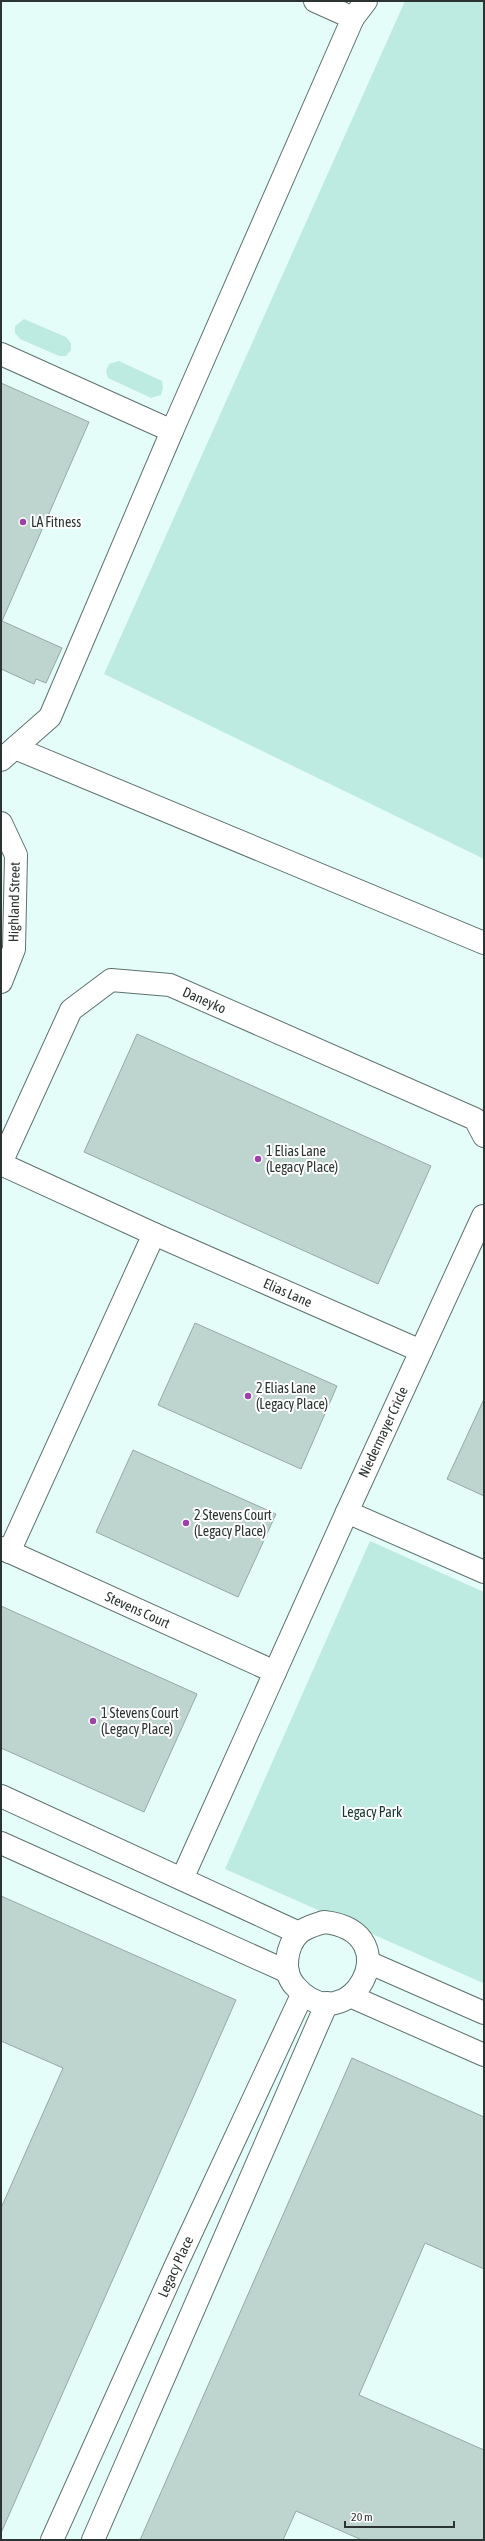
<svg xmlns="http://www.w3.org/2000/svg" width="485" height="2541" font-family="'Asap Condensed',sans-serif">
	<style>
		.green { fill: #beebe1 }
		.building { fill: #bed5cf; stroke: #93aaa5 }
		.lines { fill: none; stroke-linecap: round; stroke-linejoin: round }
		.minor-casing { stroke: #5d726d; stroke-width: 24 }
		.minor { stroke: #fff; stroke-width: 22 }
		.poi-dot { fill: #9d40a9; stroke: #fff; stroke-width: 1.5 }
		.labels { text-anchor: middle; stroke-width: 4; stroke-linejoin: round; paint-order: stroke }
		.poi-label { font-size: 14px; fill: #2b3432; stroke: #fff; text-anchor: start }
		.street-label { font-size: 14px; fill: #2b3432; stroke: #fff }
		.park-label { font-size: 14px; fill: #123630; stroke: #fff }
	</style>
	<rect width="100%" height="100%" fill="#e5fdf8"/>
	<path class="green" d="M405 1H484V859L104 674Z
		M24 319 66 337 71 343V350L66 356H59L20 339 15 333V326Z
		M119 361 162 381 163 388 161 395 151 398 108 378 106 371 109 364Z
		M370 1541 484 1592 483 1983 225 1869Z"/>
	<path class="building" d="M1 383 89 422 2 621 62 648 46 683 36 679 34 684 1 669Z
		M137 1034 431 1166 378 1284 84 1152Z
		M195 1323 337 1386 301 1469 158 1405Z
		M484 1399V1496L447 1479Z
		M133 1450 276 1514 238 1597 96 1532Z
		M1 1606 197 1694 144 1812 1 1748Z
		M1 1896 236 2000 1 2533V2208L63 2068 1 2041Z
		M352 2058 484 2117V2269L425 2243 359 2395 484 2450V2540H362L296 2511 283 2540H140Z"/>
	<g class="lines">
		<g class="minor-casing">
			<g id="minor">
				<path d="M353 18 366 1"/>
				<path d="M1 354 172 431 50 717 1 760"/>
				<path d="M172 431 353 18 315 1"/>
				<path d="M15 748 484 943"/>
				<path d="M1 823 16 855 14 949 1 982"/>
				<path id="s1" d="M1 1163 71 1010 111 980 170 985 475 1119 484 1136"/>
				<path d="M1 1164 154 1234 9 1552"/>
				<path d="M483 1216 347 1512 484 1572"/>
				<path id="s2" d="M154 1234 421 1351"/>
				<path id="s3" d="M1 1548 275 1672"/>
				<path d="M1 1796 299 1933"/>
				<path d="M1 1843 288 1972"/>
				<path d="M182 1879 347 1512"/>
				<path d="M324 1922C413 1932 348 2047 295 1986 282 1972 286 1946 299 1933 306 1927 315 1925 324 1922Z"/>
				<path d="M370 1963 484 2013"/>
				<path d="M350 1996 484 2055"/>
				<path id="s4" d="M52 2540 176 2265 302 1995"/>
				<path d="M93 2540 327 2003"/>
			</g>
		</g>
		<use href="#minor" class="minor"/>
	</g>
	<g class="poi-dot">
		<circle cx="23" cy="522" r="4"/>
		<circle cx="258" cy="1159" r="4"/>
		<circle cx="248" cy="1396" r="4"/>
		<circle cx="186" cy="1523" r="4"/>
		<circle cx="93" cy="1721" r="4"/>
	</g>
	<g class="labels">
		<g class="poi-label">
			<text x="31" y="527">LA Fitness</text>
			<text x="266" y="1156">1 Elias Lane<tspan x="266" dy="16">(Legacy Place)</tspan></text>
			<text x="256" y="1393">2 Elias Lane<tspan x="256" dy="16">(Legacy Place)</tspan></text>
			<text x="194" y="1520">2 Stevens Court<tspan x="194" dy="16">(Legacy Place)</tspan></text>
			<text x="101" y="1718">1 Stevens Court<tspan x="101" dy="16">(Legacy Place)</tspan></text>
		</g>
		<g class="street-label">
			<text transform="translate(14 902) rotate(-89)" y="5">Highland Street</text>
			<text dy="5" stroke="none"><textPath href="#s1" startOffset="315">Daneyko</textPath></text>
			<text dy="5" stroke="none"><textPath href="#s2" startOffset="146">Elias Lane</textPath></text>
			<text transform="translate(383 1432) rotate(-65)" y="5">Niedermayer Cricle</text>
			<text dy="5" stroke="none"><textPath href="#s3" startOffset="150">Stevens Court</textPath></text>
			<text dy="5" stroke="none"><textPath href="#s4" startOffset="300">Legacy Place</textPath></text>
		</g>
		<g class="park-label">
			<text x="372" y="1817">Legacy Park</text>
		</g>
	</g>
	<rect width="485" height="2541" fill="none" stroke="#2b3432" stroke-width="4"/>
	<path d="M345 2521v6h109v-6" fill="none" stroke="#2b3432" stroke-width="2"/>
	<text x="351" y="2521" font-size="12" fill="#2b3432" stroke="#ffffff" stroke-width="3" paint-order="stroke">20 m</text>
</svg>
